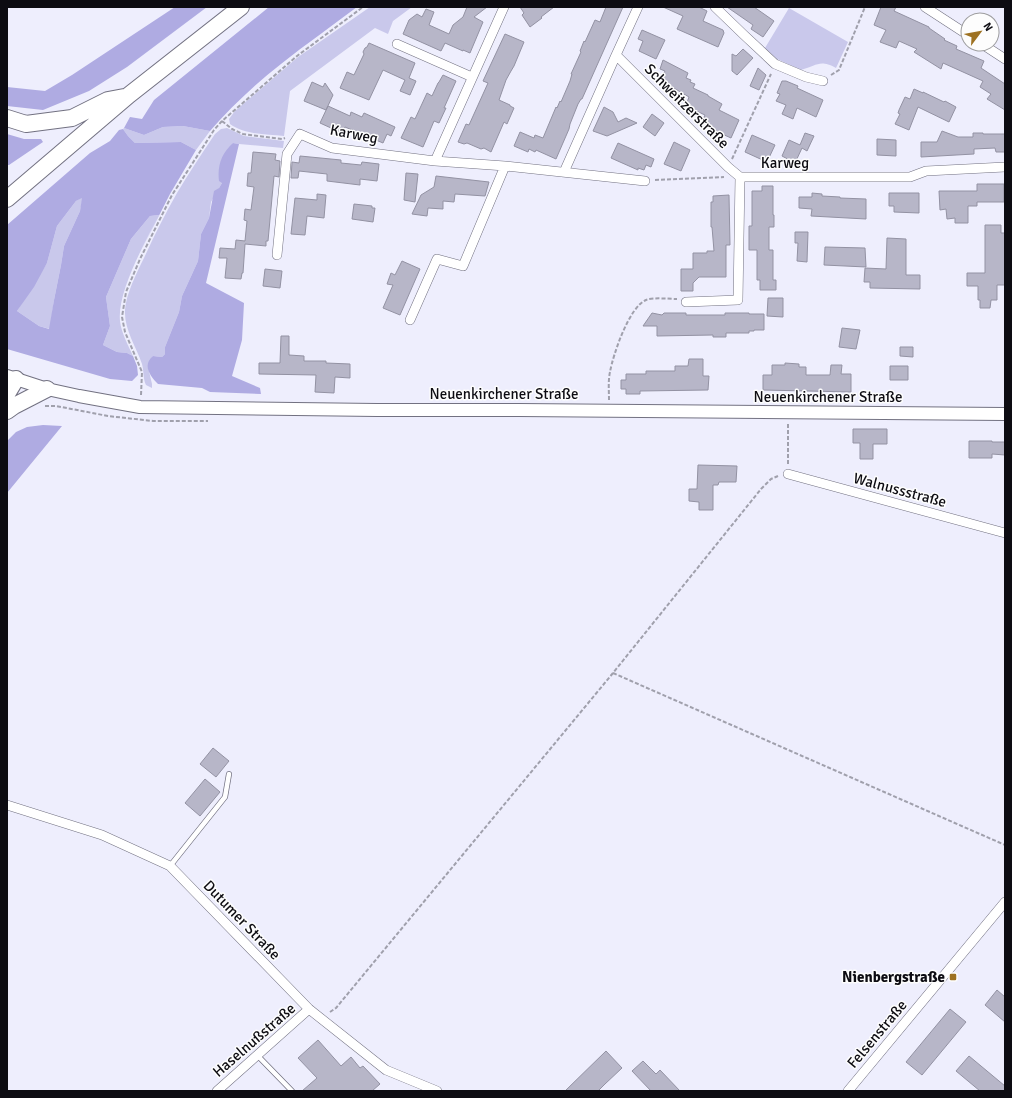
<svg xmlns="http://www.w3.org/2000/svg" width="1012" height="1098" font-family="Signika,sans-serif">
	<style>
		.green { fill: #c9c8eb }
		.forest { fill: #afabe2; fill-rule: evenodd }
		.building { fill: #b7b6c8; stroke: #9392a3 }
		.lines { fill: none; stroke-linecap: round; stroke-linejoin: round }
		.service-casing { stroke: #727181; stroke-width: 6 }
		.minor-casing { stroke: #727181; stroke-width: 10 }
		.tertiary-casing { stroke: #727181; stroke-width: 14 }
		.trunk-casing { stroke: #727181; stroke-width: 18 }
		.path { stroke: #a0a0ac; stroke-width: 2; stroke-dasharray: 4 2; stroke-linecap: butt }
		.service { stroke: #fff; stroke-width: 4.5 }
		.minor { stroke: #fff; stroke-width: 9 }
		.tertiary { stroke: #fff; stroke-width: 12 }
		.trunk { stroke: #fff; stroke-width: 16 }
		.poi-dot { fill: #9e7222; stroke: #fdfdfd; stroke-width: 1.5 }
		.labels { text-anchor: middle; stroke-width: 3; stroke-linejoin: round; paint-order: stroke }
		.street-label { font-size: 15px; fill: #0d0c12; stroke: #fdfdfd }
		.poi-label { font-size: 15px; font-weight: bold; fill: #0d0c12; stroke: #fdfdfd; text-anchor: end }
	</style>
	<rect width="100%" height="100%" fill="#eeeefd"/>
	<path class="green" d="M370 7H412L393 21 388 34 375 28 290 91 284 136C266 134 245 135 230 124L229 119 235 111 298 57Z
		M789 8 848 42 836 68C819 59 817 66 801 70L777 59 765 48Z
		M183 126 210 131 196 150 181 142 135 143 128 136 123 129 124 128 144 135 163 127Z
		M227 128 244 136 284 141 283 148 239 144 233 143 222 183 211 202 209 218 201 234 198 261 182 296 179 312 165 347V354L162 357 153 356 148 367 152 384V388L146 385C143 379 144 371 142 364 136 346 124 330 125 310 126 294 137 272 144 258 154 236 165 214 177 193 189 173 202 153 215 134L221 129Z
		M83 197 80 211 64 246 61 265 54 300 50 329 39 326 17 311 47 263 57 226 76 201Z
		M159 215C146 241 117 291 120 321 121 332 128 345 133 356L127 353 117 352 103 345 110 326 106 297 131 239 150 216Z"/>
	<path class="forest" d="M175 7H207L127 67 89 91 43 110 7 106V87L45 91 72 75Z
		M269 7H357C332 26 306 44 281 64 255 84 231 107 210 131L183 126 163 127 144 135 124 128 130 117 142 119 154 100Z
		M123 129 128 136 135 143 181 142 196 150 170 194 141 251 159 215 150 216 131 239 106 297 110 326 103 345 117 352 127 353 133 356 137 366 138 375 132 381 110 379 7 349V225L90 153 110 141 119 130ZM82 198 80 211 64 246 61 265 54 300 49 329 39 326 17 311 34 287 47 263 57 226 76 201Z
		M7 134 24 139H41L43 142 9 165H7Z
		M233 143 239 144 206 283 244 303 242 340 232 376 260 388 261 394 210 392 202 388 158 384C150 376 142 365 153 356L162 357 165 354V347L179 312 182 296 198 261 201 234 209 218 214 191 219 188 222 183 219 181C217 165 222 153 233 143Z
		M43 425 62 426 7 493V441L16 432 27 427Z"/>
	<path class="building" d="M467 7H487L474 17 483 22 470 53 463 50V51L445 43 441 51 403 34 409 20 417 14 422 17 426 9 434 12 429 25 449 34 453 25 463 17Z
		M520 7H554L541 17 542 18 530 27 522 15 524 13Z
		M606 7H623L582 99H581L578 104 570 124 569 129 556 159 536 150 535 152 529 149 528 152 514 146 520 132 534 138 535 135 543 138 556 107 557 108 560 101 561 102 570 81 572 74H571L581 52 580 51 584 41 585 42 595 20 600 22Z
		M663 7H699L707 11 703 21 723 30 724 33 718 47 677 29 683 16Z
		M727 7H754L774 21 763 37 751 29 753 25Z
		M881 7H896L894 11 929 27V28L945 39 944 40 957 46 956 49 984 61 981 68 1005 84V110L987 99 991 94 980 87 983 81 943 63 941 69 914 52 917 49 899 41 896 48 880 42 886 30 874 25Z
		M642 30 665 40 656 59 639 51 643 41 638 39Z
		M505 34 524 42 514 66 511 71 506 80 499 100 510 105V106L514 108 507 124 504 122 491 152 484 148 481 149 467 143 464 144 458 142 466 124 469 125 488 83 483 81Z
		M369 43 415 63 409 78 416 81 410 95 400 91 405 80 383 70 369 100 340 88 347 72 354 75 364 54 363 52 365 48 367 47Z
		M743 49 753 58 737 75 732 71V54L736 56Z
		M663 60 688 73 686 78 691 80 690 82 695 84 693 88 708 95V96L722 104 719 110 739 120 731 138 711 129 712 126 702 122 705 115 690 108 691 107 686 105 689 97 660 80 665 71 660 69Z
		M758 68 766 75 759 90 750 86Z
		M443 75 456 81 444 108H446L439 123 434 121 423 147 401 138 411 117 415 119 427 93 432 96 438 83 439 82Z
		M782 81H786L798 86 797 88 823 100 816 117 797 108 793 119 782 114 786 105 776 101 780 94 777 93Z
		M312 82 323 87 325 83 333 95 326 110 304 101Z
		M914 89 923 93V92L944 102 945 101 956 107 949 122 918 107 909 130 895 124 900 114 898 113 899 110 905 97 910 99Z
		M328 106 350 116 351 112 362 117 364 113 395 127 391 136 387 134 383 143 345 127 342 133 320 123Z
		M604 107 613 112 618 122 626 118 637 123 607 136 593 131Z
		M652 114 664 123 655 136 643 127Z
		M942 131 958 137H973V133H983V134H1005V152H996L995 148 974 149V154L921 157V142H937Z
		M805 133 814 136 807 151 802 148 795 163 782 156 789 140 800 145Z
		M752 135 775 145 767 162 745 152Z
		M877 139 896 140V156L877 155Z
		M674 142 690 150 681 171 664 164Z
		M618 143 654 159 651 167 646 165 644 170 638 168V170L611 158Z
		M253 152 276 154 275 160 280 161 279 177 274 176 268 241H266V246L245 244 243 273H242L241 279 225 278 227 258H219L220 248 235 249 236 240 245 241 247 221 244 220 245 209 251 210 254 187 247 186 248 173H251Z
		M300 156 341 160V163L361 165 362 162 379 164 377 181 360 179V185L327 181V174L299 171 298 178H291L292 162 299 163Z
		M406 173 418 174 415 202 404 200Z
		M436 176 489 182 485 196 455 194 454 202 443 201V209L428 208 427 216 412 214 421 195 434 187Z
		M977 184H1004V202H977V206H968V223H955V218L947 219 946 209 940 210 939 191H977Z
		M762 186H773V215H774V227H769V250H773V280H776V290H760V280H757V250H749V226H752V191H762Z
		M812 193 822 194V196L840 197V198L866 199V219L811 216 812 209 799 208V197H812Z
		M889 193H919V213L894 212V206H889Z
		M317 194 326 195 324 218 307 216 305 235 291 234 295 198 317 200Z
		M729 195 730 245H726V277H699L693 283V291H681V269H693V253H707V251H714L712 227H711V202H713V196Z
		M354 204 372 206V208H375L373 222 352 219Z
		M985 225H1001V233H1005V285H997V300H991L990 308H980V300H978V286H967V273H985Z
		M795 232H808L807 262 797 261 798 243H795Z
		M887 238 906 239V275H920V289L870 288V282H864L865 268 886 269Z
		M825 247 865 248 866 267 824 265Z
		M402 261 420 269 400 315 383 308 393 285 387 284 391 273 395 275Z
		M265 269 282 271 280 288 263 286Z
		M768 298H783V317L767 316Z
		M652 313 662 315 664 313H686V315H725V313H749V314H764V330H754V331H749V333H726V337H713V335L657 336V326H643Z
		M842 328 860 330 856 349 839 347Z
		M281 336H289V355L304 356V361H326V363L350 364V378L335 377 334 393 315 392 316 375 259 374V363H280Z
		M900 347H913V357L900 356Z
		M689 359H703V376H709L708 390 640 391V394H626V389H621V380H626V374H646V371H675V366H688Z
		M785 363 799 364V367H806V375H830L831 365H842L841 374H851V392L763 390V375H772V365H785Z
		M890 366H908V380H890Z
		M853 429H887V444H873V459H860V443H853Z
		M969 441H992V442H1005V455L992 454V458H969Z
		M698 465 737 466 736 482H719L718 485H713V510H699V502L689 501V489H697Z
		M213 748 229 761 216 777 200 764Z
		M205 779 220 792 200 816 185 803Z
		M997 990 1005 997V1022L985 1005Z
		M950 1009 966 1022 922 1075 906 1062Z
		M318 1040 341 1066 351 1057 360 1068 363 1066 380 1084 372 1091H302L317 1078 298 1058Z
		M606 1051 622 1068 605 1084 598 1091H565Z
		M969 1056 1005 1086V1091H980L956 1071Z
		M643 1061 656 1074 660 1070 680 1091H651L632 1071Z"/>
	<g class="lines">
		<g class="service-casing">
			<path id="service" d="M170 866 225 797 229 774
				M257 1055 292 1091"/>
		</g>
		<g class="minor-casing">
			<path id="minor" d="M638 7 616 55 728 167 740 177
				M715 7 744 35 775 64 806 77 823 81
				M925 7 968 35
				M397 44 472 77
				M982 44 1005 59
				M435 161 504 7
				M564 172 616 55
				M740 177H910L926 171 1005 167
				M277 255 287 154 300 134 332 148 435 161 505 166 645 181
				M686 302 738 300 740 177
				M410 320 437 259 463 266 505 166
				M788 474 1005 533
				M7 805 102 835 170 866 309 1009 386 1070 437 1091
				M217 1091 309 1009
				M848 1091 1005 902"/>
		</g>
		<g class="tertiary-casing">
			<path id="tertiary" d="M7 376 47 389 79 396 140 407 377 410H519L1005 414"/>
		</g>
		<g class="trunk-casing">
			<path id="trunk" d="M7 118 26 124 72 118 108 100 124 97
				M7 199 129 95 241 7
				M7 394 16 379
				M7 411 14 406 47 389"/>
		</g>
		<path class="path" d="M831 75 839 70 865 7
			M222 121 232 129 243 134 282 139 285 138
			M732 159 771 74
			M655 180 724 177
			M141 395 142 372 125 332 122 317 126 292 140 259 172 195 214 130 222 121 297 56 363 7
			M609 400C609 391 608 381 610 372 613 355 629 307 646 300 653 297 669 299 677 299
			M45 406H56L108 416 153 421H208
			M788 424V464
			M613 673 1005 845
			M330 1012 336 1008 613 673 761 489 771 479 778 476"/>
		<use href="#service" class="service"/>
		<use href="#minor" class="minor"/>
		<use href="#tertiary" class="tertiary"/>
		<use href="#trunk" class="trunk"/>
	</g>
	<rect class="poi-dot" x="949" y="973" width="8" height="8" rx="2"/>
	<g class="labels">
		<g class="street-label">
			<text transform="translate(687 106) rotate(45)" y="5">Schweitzerstraße</text>
			<text transform="translate(354 134) rotate(11)" y="5">Karweg</text>
			<text x="785" y="168">Karweg</text>
			<text x="504" y="399">Neuenkirchener Straße</text>
			<text x="828" y="402">Neuenkirchener Straße</text>
			<text transform="translate(900 490) rotate(15)" y="5">Walnussstraße</text>
			<text transform="translate(242 920) rotate(46)" y="5">Dutumer Straße</text>
			<text transform="translate(877 1034) rotate(-50)" y="5">Felsenstraße</text>
			<text transform="translate(254 1040) rotate(-41)" y="5">Haselnußstraße</text>
		</g>
		<g class="poi-label">
			<text x="945" y="982">Nienbergstraße</text>
		</g>
	</g>
	<rect width="1012" height="1098" fill="none" stroke="#0d0c12" stroke-width="16"/>
	<g transform="translate(980 32) rotate(58)"><circle r="19" fill="#fdfdfd" stroke="#9d9d9f"/>
	<path d="M0-3L7 15L0 10L-7 15Z" fill="#9e7222"/>
	<text y="-6" font-size="11" font-weight="bold" text-anchor="middle" fill="#0d0c12">N</text>
	</g>
</svg>
